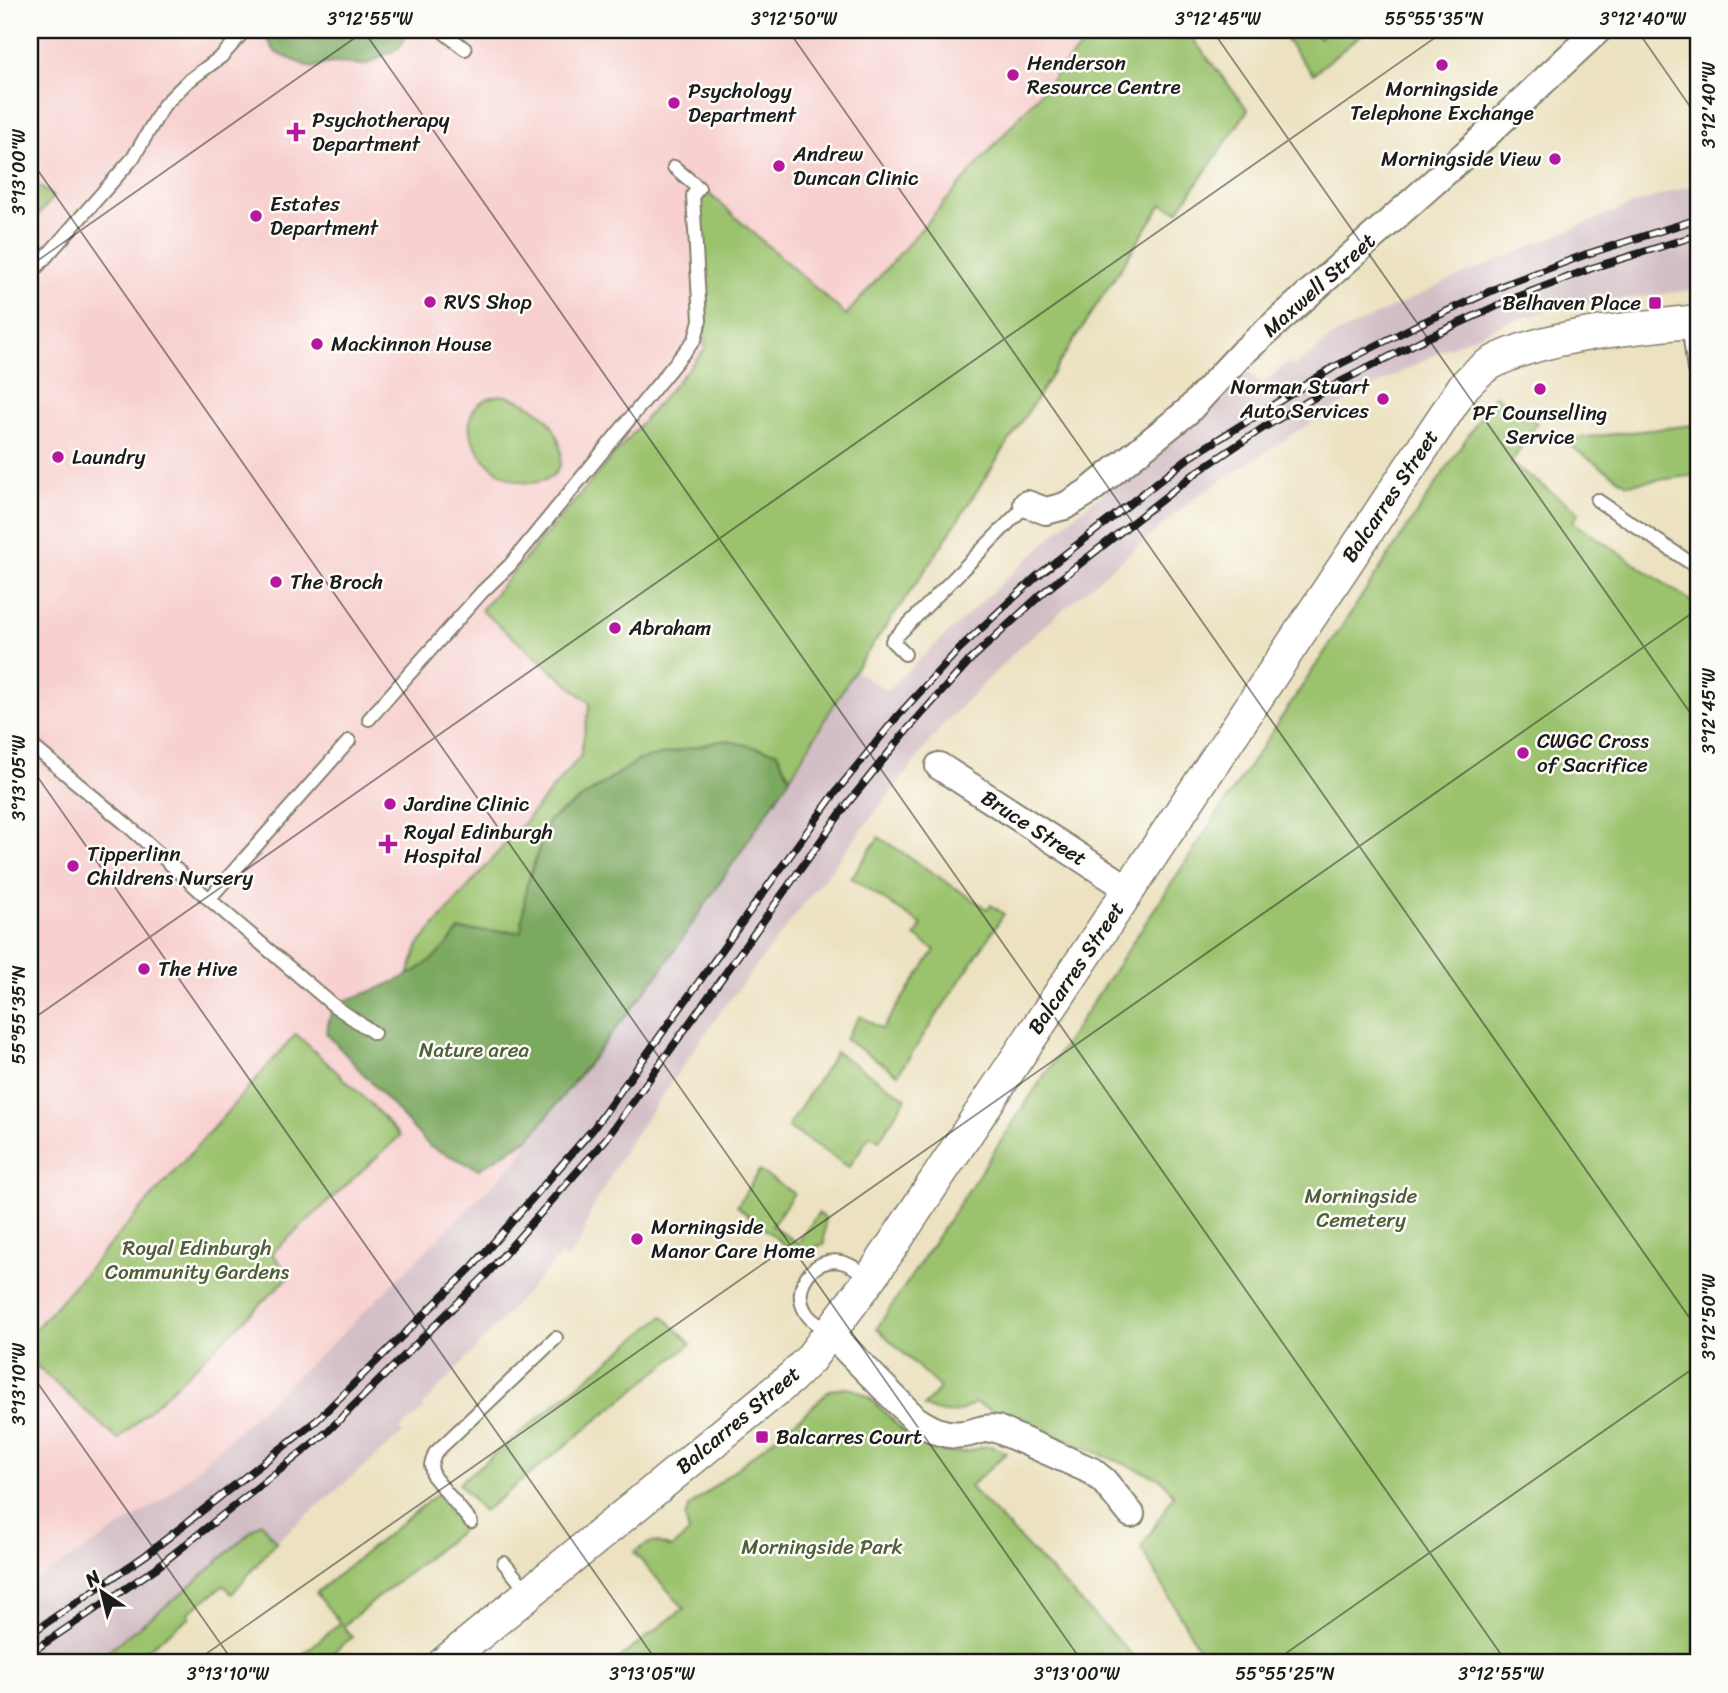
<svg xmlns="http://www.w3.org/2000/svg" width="1728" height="1693" font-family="Sriracha,sans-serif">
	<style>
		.built { fill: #f7d0cf }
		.industrial { fill: #d2bec5 }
		.green { fill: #9bc36e; stroke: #5c7045; stroke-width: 2 }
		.forest { fill: #7ca961; stroke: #4c623e; stroke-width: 2 }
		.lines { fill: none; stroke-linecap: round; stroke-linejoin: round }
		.service-casing { stroke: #847f6e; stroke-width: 16 }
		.minor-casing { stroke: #847f6e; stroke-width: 30 }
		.tertiary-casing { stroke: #847f6e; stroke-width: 35 }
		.service { stroke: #fff; stroke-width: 12 }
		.minor { stroke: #fff; stroke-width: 26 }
		.tertiary { stroke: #fff; stroke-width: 32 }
		.rail-casing { stroke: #1c1c1c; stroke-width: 8 }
		.rail { stroke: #fdfcf7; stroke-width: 5; stroke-dasharray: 16; stroke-linecap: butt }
		.ticks { fill: none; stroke: #1c1c1c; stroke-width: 2; stroke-opacity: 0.45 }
		.poi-dot { fill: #b5179e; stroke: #fdfcf7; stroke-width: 2.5 }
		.labels { text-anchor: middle; stroke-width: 5; stroke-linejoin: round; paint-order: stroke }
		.poi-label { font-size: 21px; fill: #1c1c1c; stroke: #fdfcf7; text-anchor: start }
		.street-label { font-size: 21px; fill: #1c1c1c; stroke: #fdfcf7 }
		.park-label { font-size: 21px; fill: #4f5f3d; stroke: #fdfcf7 }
		.neatline { fill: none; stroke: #1c1c1c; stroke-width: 2.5 }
		.ticks-label { font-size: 18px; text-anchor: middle; fill: #1c1c1c }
	</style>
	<rect width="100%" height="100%" fill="#fdfcf7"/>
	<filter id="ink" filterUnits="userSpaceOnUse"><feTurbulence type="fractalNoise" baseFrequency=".0143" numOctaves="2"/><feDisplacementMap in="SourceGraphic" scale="14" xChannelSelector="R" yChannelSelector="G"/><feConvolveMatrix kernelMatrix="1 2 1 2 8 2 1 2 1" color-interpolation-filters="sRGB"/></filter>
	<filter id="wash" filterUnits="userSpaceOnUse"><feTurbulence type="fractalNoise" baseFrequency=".00686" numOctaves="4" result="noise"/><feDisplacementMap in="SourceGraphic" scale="28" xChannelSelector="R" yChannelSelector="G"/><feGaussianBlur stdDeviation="1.57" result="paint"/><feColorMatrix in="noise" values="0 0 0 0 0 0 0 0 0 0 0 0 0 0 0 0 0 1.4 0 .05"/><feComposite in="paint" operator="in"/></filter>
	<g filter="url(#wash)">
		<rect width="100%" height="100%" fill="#ece2c1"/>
		<path class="built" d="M30 30H1186L1248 110 1178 211 1162 204 927 568 854 671 790 778 702 911 530 1138 517 1160 341 1335 164 1499 30 1584Z"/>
		<path class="industrial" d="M1698 183V289L1561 307 1508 322 1443 350 1332 409 1197 496 1024 643 943 725 721 1011 627 1146 590 1213 582 1239 567 1260 561 1255 423 1406 424 1409 400 1429 403 1433 276 1542 261 1523 185 1591 92 1663H30V1584L164 1499 341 1335 517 1160 530 1138 660 972 790 778 854 671 887 690 1077 513 1206 412 1245 370 1262 384 1289 362 1294 367 1336 334 1457 277 1623 208Z"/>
		<path class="green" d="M1095 30H1186L1248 110 1178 211 1162 204 927 568 854 671 790 778 777 752 639 760 548 821 526 888 522 932 459 930 445 951 407 978 419 944 580 757 590 703 481 610 705 349 698 202 707 192 846 315Z
			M1298 30H1312L1319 38 1329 30H1367L1313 74 1286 40Z
			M30 180 54 197 30 224Z
			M500 395C517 397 535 406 547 419 561 435 571 470 545 480 494 500 431 407 500 395Z
			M1495 395 1537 423 1511 463 1579 512 1573 522 1698 606V1562L1693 1576 1698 1578V1663H1207L1141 1548 1174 1495 1161 1479 975 1403C958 1415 943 1417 924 1406L940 1388 877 1328Z
			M1693 425 1698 475 1627 484 1561 440Z
			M879 837 987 909 991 905 1004 914 898 1074 845 1039 860 1016 882 1029 935 950 915 936 922 925 851 878Z
			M296 1034 371 1104 400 1136 272 1253 290 1276 118 1440 30 1360V1335Z
			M836 1052 906 1098 879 1140 870 1135 849 1167 788 1127Z
			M759 1171 794 1193 772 1226 798 1243 818 1213 825 1217 824 1244 809 1249 798 1256 737 1206Z
			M663 1316 691 1344 483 1512 459 1483Z
			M847 1388C877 1392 894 1430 920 1444 934 1452 954 1455 969 1451 976 1450 984 1445 990 1446 995 1447 1001 1451 1006 1453L970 1487 1132 1655 1125 1663H613L684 1608 634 1553C651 1540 651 1539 671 1548L689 1533 685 1517 690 1506 807 1412 830 1390Z
			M437 1494 464 1528 343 1626 352 1637 320 1663H292L340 1623 316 1593Z
			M261 1522 276 1542 232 1594 224 1585 188 1613 190 1617 141 1654 147 1663H92L185 1591Z"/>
		<path class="forest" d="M268 30H409V31L400 47 366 65 330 63 312 68 276 53 266 37Z
			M724 740 777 752 790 778 660 972 530 1138 479 1169 430 1147 326 1033 333 1005C384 986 426 977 459 930L521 932 526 888 548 821 639 760Z"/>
	</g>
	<g filter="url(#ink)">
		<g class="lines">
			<g class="service-casing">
				<path id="service" d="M441 30 465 49
					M30 275 133 158 164 105 187 82 222 56 245 30
					M1688 322 1694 370
					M1597 500 1698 568
					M905 654 892 641 1027 504
					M369 719 482 592 510 565 695 339 700 320 693 195 699 188 674 167
					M30 744 126 824 209 899 349 741
					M209 899 333 1005 374 1033
					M830 1332C821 1326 810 1321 805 1311 791 1287 814 1256 841 1262 852 1264 861 1272 870 1278
					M471 1522 433 1476 431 1465 435 1453 556 1338
					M504 1563 529 1593"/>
			</g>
			<g class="minor-casing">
				<path id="minor" d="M1027 504 1046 511 1065 506 1088 492 1188 411 1241 354 1469 151 1598 30
					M939 766 1129 889
					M830 1333 915 1419C930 1429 945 1437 963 1434 976 1433 984 1426 997 1429L1092 1471 1104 1481 1131 1514"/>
			</g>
			<g class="tertiary-casing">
				<path id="tertiary" d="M444 1663 791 1378 810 1359 872 1276 1464 386C1472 378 1479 370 1488 365 1541 334 1637 328 1698 321"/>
			</g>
			<use href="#service" class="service"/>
			<use href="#minor" class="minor"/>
			<use href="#tertiary" class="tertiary"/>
			<g class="rail-casing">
				<path id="rail" d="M30 1634 146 1555 316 1421 473 1266 593 1129 835 793 896 718 959 649 1036 577 1187 459 1334 367 1413 327 1504 285 1587 254 1698 219
					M30 1653 156 1568 326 1433 485 1276 606 1139 848 803 908 729 970 660 1045 591 1197 472 1263 428 1342 381 1420 341 1510 300 1592 268 1698 235"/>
			</g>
			<use href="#rail" class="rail"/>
		</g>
	</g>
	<path class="ticks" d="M363 30 1507 1663M788 30 1698 1330M1212 30 1698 724M1637 30 1698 118M30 159 1083 1663M30 266 366 30M30 766 658 1663M30 1021 1446 30M30 1372 234 1663M193 1663 1698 609M1272 1663 1698 1365"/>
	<g class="poi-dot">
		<circle cx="1442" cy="65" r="7"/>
		<circle cx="1013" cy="75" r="7"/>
		<circle cx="674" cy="103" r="7"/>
		<path d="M292.5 121.5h7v7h7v7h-7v7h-7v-7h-7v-7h7z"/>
		<circle cx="1555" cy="159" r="7"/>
		<circle cx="779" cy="166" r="7"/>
		<circle cx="256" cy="216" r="7"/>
		<circle cx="430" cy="302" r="7"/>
		<rect x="1648" y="296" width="14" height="14" rx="3.5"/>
		<circle cx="317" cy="344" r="7"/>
		<circle cx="1540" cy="389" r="7"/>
		<circle cx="1383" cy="399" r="7"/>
		<circle cx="58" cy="457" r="7"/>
		<circle cx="276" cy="582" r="7"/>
		<circle cx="615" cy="628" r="7"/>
		<circle cx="1523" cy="753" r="7"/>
		<circle cx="390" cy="804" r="7"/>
		<path d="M384.5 833.5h7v7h7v7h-7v7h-7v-7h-7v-7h7z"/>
		<circle cx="73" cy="866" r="7"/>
		<circle cx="144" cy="969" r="7"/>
		<circle cx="637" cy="1239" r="7"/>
		<rect x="755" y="1430" width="14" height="14" rx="3.5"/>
	</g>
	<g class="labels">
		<g class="poi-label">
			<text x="1027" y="70">Henderson<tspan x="1027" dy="24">Resource Centre</tspan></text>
			<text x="1442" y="96" text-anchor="middle">Morningside<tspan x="1442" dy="24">Telephone Exchange</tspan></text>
			<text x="688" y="98">Psychology<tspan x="688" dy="24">Department</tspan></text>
			<text x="312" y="127">Psychotherapy<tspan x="312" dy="24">Department</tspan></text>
			<text x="793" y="161">Andrew<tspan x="793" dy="24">Duncan Clinic</tspan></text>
			<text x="1541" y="166" text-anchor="end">Morningside View</text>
			<text x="270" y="211">Estates<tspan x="270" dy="24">Department</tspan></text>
			<text x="444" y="309">RVS Shop</text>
			<text x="1641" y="310" text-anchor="end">Belhaven Place</text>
			<text x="331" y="351">Mackinnon House</text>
			<text x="1369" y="394" text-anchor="end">Norman Stuart<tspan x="1369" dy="24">Auto Services</tspan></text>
			<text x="1540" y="420" text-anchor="middle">PF Counselling<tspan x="1540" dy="24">Service</tspan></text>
			<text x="72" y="464">Laundry</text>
			<text x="290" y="589">The Broch</text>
			<text x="629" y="635">Abraham</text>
			<text x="1537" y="748">CWGC Cross<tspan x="1537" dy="24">of Sacrifice</tspan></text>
			<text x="404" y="811">Jardine Clinic</text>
			<text x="404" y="839">Royal Edinburgh<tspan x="404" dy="24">Hospital</tspan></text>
			<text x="87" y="861">Tipperlinn<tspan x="87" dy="24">Childrens Nursery</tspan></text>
			<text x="158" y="976">The Hive</text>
			<text x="651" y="1234">Morningside<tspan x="651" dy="24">Manor Care Home</tspan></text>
			<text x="776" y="1444">Balcarres Court</text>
		</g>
		<g class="street-label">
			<text transform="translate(1319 285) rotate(-42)" y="7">Maxwell Street</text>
			<text transform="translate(1390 496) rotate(-56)" y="7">Balcarres Street</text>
			<text transform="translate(1034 828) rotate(33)" y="7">Bruce Street</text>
			<text transform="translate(1076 968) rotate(-56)" y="7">Balcarres Street</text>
			<text transform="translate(738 1420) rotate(-40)" y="7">Balcarres Street</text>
		</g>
		<g class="park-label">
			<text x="474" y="1057">Nature area</text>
			<text x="1361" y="1203">Morningside<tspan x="1361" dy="24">Cemetery</tspan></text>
			<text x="197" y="1255">Royal Edinburgh<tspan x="197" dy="24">Community Gardens</tspan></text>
			<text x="822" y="1554">Morningside Park</text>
		</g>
	</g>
	<rect width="1728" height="1693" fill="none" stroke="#fdfcf7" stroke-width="77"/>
	<g transform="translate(102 1592) rotate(325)" stroke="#fdfcf7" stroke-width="5" paint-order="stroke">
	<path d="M0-5L12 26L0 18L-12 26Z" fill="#1c1c1c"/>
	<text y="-10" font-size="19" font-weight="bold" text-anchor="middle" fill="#1c1c1c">N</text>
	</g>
	<rect x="38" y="38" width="1652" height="1616" class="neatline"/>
	<g class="ticks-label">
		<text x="370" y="25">3°12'55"W</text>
		<text x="794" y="25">3°12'50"W</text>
		<text x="1218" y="25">3°12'45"W</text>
		<text x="1434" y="25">55°55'35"N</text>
		<text x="1643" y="25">3°12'40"W</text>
		<text transform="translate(1709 105) rotate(-90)" y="6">3°12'40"W</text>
		<text transform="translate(19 172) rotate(-90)" y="6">3°13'00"W</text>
		<text transform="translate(1709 711) rotate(-90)" y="6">3°12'45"W</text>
		<text transform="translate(19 778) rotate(-90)" y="6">3°13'05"W</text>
		<text transform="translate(19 1015) rotate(-90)" y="6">55°55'35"N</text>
		<text transform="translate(1709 1317) rotate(-90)" y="6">3°12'50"W</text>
		<text transform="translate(19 1384) rotate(-90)" y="6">3°13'10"W</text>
		<text x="228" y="1680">3°13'10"W</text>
		<text x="652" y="1680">3°13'05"W</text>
		<text x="1077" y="1680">3°13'00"W</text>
		<text x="1285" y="1680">55°55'25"N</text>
		<text x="1501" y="1680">3°12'55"W</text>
	</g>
</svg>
